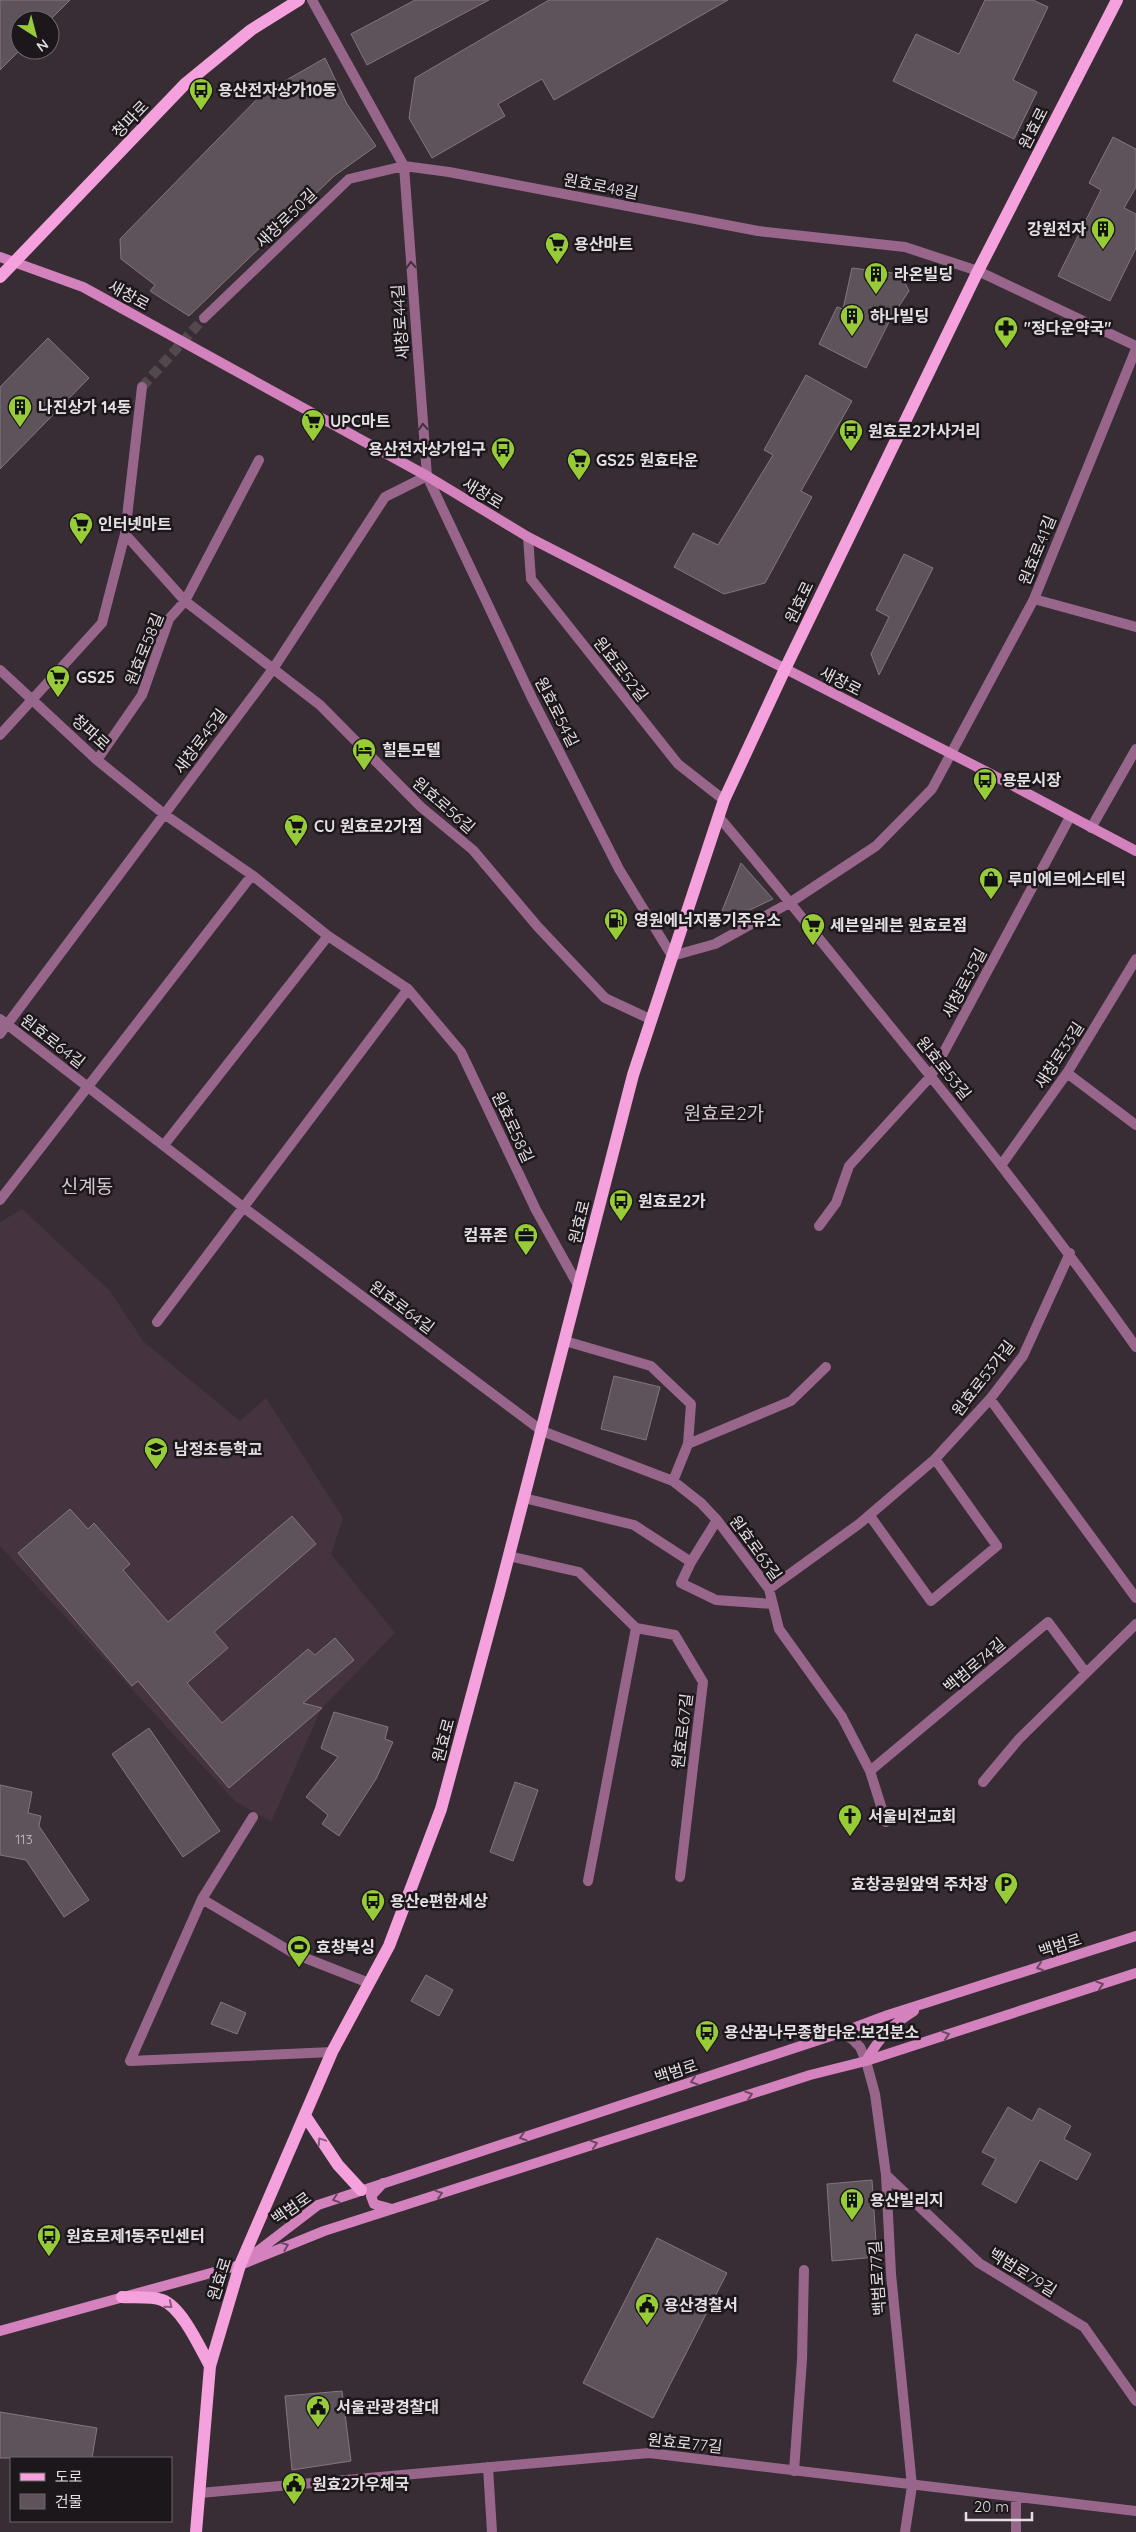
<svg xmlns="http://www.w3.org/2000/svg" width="1136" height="2532" font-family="Quicksand,'Noto Sans KR',sans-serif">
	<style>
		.built { fill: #453440 }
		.building { fill: #5f535b; stroke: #83767f }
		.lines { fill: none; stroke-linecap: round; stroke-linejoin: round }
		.minor-tunnel { stroke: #52484e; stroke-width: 10; stroke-dasharray: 10 5; stroke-linecap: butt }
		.minor { stroke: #99668b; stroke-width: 10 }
		.secondary { stroke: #d382be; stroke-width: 10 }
		.primary { stroke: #f5a1de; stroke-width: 12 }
		.oneway { stroke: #422f3c }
		.oneway2 { stroke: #6e4764 }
		.oneway3 { stroke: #885c7c }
		.labels { text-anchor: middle; stroke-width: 5; stroke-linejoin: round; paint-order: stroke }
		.number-label { font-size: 14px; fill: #c4bbc1 }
		.poi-label { font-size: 16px; font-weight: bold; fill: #e5dee3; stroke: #1c171a; text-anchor: start }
		.street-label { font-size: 16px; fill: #e5dee3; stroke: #1c171a }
		.quarter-label { font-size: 19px; fill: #d6c7d1; stroke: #1c171a }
	</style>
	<rect width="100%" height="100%" fill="#382d34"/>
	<path class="built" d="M22 1209 110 1291 144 1342 240 1421 266 1398 343 1518 331 1554 395 1633 321 1709 271 1822 235 1801 0 1546V1222Z"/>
	<path class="building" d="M0 0H70L50 20H20V50L0 70Z
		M415 0H489L367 65 351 34Z
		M549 0H728L554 100 542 79 498 104 505 116 432 158 409 118 415 78Z
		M985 0H1033L1048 7 1013 80 1037 92 1014 139 893 81 916 34 959 54Z
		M325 58 347 104 376 146 334 176 189 316 150 291 155 285 121 259 120 239 262 94Z
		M1113 137 1136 149V187L1124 208 1136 214V248L1110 301 1058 276 1101 190 1089 183Z
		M852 268 901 274 909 291 890 320 866 368 819 344 837 307 843 309Z
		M48 338 89 378 0 469V387Z
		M806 375 852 401 801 491 812 497 765 583 724 594 674 567 693 533 718 545 773 455 764 450Z
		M904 554 933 568 879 675 871 654 889 617 876 610Z
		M741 863 773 899 716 926Z
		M614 1376 660 1387 646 1440 601 1429Z
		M70 1509 88 1529 94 1523 130 1564 123 1570 168 1622 292 1516 316 1544 214 1632 228 1648 187 1683 222 1723 308 1649 315 1655 335 1638 354 1660 303 1703 322 1708 229 1788 138 1681 132 1686 18 1553Z
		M334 1712 388 1727 385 1739 393 1742 376 1779 339 1836 322 1824 328 1815 306 1797 338 1757 321 1748Z
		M149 1728 220 1831 183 1857 112 1754Z
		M515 1782 538 1790 513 1861 490 1852Z
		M0 1785 32 1792 28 1813 41 1816 39 1826 89 1900 64 1917 26 1860 0 1855Z
		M426 1975 453 1990 439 2016 411 2001Z
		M221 2002 246 2013 237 2034 211 2024Z
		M1008 2107 1032 2121 1039 2108 1071 2126 1064 2139 1091 2154 1077 2180 1040 2160 1016 2203 982 2184 996 2159 982 2152Z
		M872 2180 877 2257 832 2261 827 2184Z
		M657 2238 727 2273 653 2418 583 2383Z
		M342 2391 351 2461 292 2470 285 2396Z
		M0 2412 97 2428 92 2458H0Z"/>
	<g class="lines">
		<path class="minor-tunnel" d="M142 387 204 318"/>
		<path class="minor" d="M312 0 404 166 427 476 532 698 619 869 672 956 715 944 791 902 876 846 932 789 1034 599 1136 349
			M204 318 349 179 404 166 449 172 758 231 905 247 978 271 1136 346
			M125 534 185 601 320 705 421 807 473 850 538 927 605 998 650 1019
			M528 537 531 579 678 764 724 800
			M1034 599 1136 627
			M0 670 97 760 164 814 252 875 328 936 408 989 461 1052 536 1210 579 1287
			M0 735 102 623 125 534 142 387
			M97 760 142 695 169 619 185 601 259 460
			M718 816C771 878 821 941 871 1003 963 1115 1052 1228 1136 1347
			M1091 828 1136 749
			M0 1019 243 1207 542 1431 673 1481 701 1503 717 1520 769 1589 779 1629 842 1717 870 1771 886 1822
			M0 1034 273 669 385 497 427 476
			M1067 1073 1136 1125
			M164 1145 328 936
			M1002 1164 1067 1073 1136 959
			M0 1200 252 875
			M819 1226 836 1203 849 1166 931 1076 1070 817
			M157 1322 408 989
			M565 1341 651 1366 691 1404 688 1444 673 1481
			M990 1399 1136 1598
			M688 1444 791 1401 826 1367
			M524 1498 634 1525 691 1562
			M870 1516 931 1601 997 1546 935 1459
			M717 1520 691 1562 681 1583 716 1600 773 1604
			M509 1556 579 1572 636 1628
			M769 1589 859 1524 935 1459 990 1399 1023 1356 1070 1253
			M870 1771 1048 1622 1086 1673
			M983 1782 1019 1739 1136 1624
			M253 1817 202 1899 130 2061 332 2052
			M588 1881 636 1628 675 1635 703 1682 680 1877
			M202 1899 295 1954 369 1983
			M840 2033 852 2039 860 2047 866 2061 875 2094 886 2175 891 2274 912 2486 905 2532
			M886 2175 979 2263 1084 2327 1136 2401
			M488 2467 492 2532
			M794 2471 802 2360 804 2270
			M200 2493 649 2453 1136 2511
			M1016 2498V2532"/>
		<path class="secondary" d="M0 257 83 287 427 476 528 537 987 772 1136 851
			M866 2061C880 2037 890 2026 914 2011
			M383 2183 371 2196 374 2204 392 2209
			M250 2257 318 2205 840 2033 888 2015 1136 1936
			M0 2331 240 2265 324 2231 810 2075 866 2061 1136 1973"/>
		<path class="primary" d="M0 277 185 84 251 30 299 0
			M306 2117 338 2165 361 2190
			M122 2297C134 2298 151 2296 162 2300 182 2307 200 2348 210 2366
			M196 2532 210 2366 240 2265 332 2052 389 1946 441 1809 500 1590 633 1075 724 800 785 669 978 271 1117 0"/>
	</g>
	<defs><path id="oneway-chevron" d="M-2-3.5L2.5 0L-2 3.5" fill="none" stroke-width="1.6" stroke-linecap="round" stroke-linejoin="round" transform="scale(1.25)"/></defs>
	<g class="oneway">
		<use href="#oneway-chevron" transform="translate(411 265) rotate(-94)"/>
		<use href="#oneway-chevron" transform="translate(423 427) rotate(-94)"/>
	</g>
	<g class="oneway2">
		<use href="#oneway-chevron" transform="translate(1040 1967) rotate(162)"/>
		<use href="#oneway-chevron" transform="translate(1100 1985) rotate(-18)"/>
		<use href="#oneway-chevron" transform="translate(946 2035) rotate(-18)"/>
		<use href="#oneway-chevron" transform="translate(694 2081) rotate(162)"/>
		<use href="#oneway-chevron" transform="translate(749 2095) rotate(-18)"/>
		<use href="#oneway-chevron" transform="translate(523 2137) rotate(162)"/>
		<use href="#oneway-chevron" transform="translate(594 2144) rotate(-18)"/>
		<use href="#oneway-chevron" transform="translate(439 2194) rotate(-18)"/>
		<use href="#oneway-chevron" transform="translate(336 2199) rotate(161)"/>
		<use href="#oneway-chevron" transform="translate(285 2246) rotate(-22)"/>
	</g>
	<g class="oneway3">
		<use href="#oneway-chevron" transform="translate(321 2141) rotate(-124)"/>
		<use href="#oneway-chevron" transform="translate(169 2305) rotate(39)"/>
	</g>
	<defs>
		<g id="bus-pin" transform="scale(1.25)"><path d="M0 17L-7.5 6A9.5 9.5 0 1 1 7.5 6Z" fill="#97cc38" stroke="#1c171a"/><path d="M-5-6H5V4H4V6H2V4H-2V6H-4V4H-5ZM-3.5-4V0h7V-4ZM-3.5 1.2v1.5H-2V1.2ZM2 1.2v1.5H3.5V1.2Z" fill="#111"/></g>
		<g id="building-pin" transform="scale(1.25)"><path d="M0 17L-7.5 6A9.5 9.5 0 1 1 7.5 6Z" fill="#97cc38" stroke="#1c171a"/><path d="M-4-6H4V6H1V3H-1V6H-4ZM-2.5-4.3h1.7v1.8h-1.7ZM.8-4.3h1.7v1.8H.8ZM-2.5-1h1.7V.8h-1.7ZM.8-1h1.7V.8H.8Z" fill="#111"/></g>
		<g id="supermarket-pin" transform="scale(1.25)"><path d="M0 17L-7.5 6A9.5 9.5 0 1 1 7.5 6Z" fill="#97cc38" stroke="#1c171a"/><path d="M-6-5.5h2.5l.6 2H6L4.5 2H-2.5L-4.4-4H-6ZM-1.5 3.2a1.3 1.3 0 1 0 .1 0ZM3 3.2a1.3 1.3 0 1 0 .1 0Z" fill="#111"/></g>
		<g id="pharmacy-pin" transform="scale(1.25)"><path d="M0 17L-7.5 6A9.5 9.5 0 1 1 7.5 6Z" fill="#97cc38" stroke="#1c171a"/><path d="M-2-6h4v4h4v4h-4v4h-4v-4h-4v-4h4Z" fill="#111"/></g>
		<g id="hotel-pin" transform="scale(1.25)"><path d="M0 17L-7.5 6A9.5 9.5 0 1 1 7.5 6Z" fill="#97cc38" stroke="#1c171a"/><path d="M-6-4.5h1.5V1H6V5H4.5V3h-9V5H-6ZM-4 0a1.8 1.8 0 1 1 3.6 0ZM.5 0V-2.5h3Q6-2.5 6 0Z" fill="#111"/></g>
		<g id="shop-pin" transform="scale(1.25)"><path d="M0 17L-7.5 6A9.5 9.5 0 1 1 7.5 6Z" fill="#97cc38" stroke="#1c171a"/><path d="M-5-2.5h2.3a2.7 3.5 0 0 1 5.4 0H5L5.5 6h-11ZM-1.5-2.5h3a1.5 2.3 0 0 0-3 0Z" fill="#111"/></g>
		<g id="fuel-pin" transform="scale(1.25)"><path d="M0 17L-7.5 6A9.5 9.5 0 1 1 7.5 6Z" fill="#97cc38" stroke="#1c171a"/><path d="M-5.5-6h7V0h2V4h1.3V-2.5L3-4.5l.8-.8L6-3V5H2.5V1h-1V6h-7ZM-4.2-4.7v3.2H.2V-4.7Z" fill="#111"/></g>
		<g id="office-pin" transform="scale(1.25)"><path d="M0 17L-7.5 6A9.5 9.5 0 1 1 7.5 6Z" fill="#97cc38" stroke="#1c171a"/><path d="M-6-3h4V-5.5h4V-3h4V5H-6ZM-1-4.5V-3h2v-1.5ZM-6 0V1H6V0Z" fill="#111"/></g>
		<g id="school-pin" transform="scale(1.25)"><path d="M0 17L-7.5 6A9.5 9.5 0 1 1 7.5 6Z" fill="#97cc38" stroke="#1c171a"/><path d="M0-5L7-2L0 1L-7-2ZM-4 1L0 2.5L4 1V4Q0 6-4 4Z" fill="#111"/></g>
		<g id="church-pin" transform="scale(1.25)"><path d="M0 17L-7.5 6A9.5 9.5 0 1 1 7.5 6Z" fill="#97cc38" stroke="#1c171a"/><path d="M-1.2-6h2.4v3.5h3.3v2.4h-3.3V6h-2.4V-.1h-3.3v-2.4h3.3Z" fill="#111"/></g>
		<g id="parking-pin" transform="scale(1.25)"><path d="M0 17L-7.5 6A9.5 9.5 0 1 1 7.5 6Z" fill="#97cc38" stroke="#1c171a"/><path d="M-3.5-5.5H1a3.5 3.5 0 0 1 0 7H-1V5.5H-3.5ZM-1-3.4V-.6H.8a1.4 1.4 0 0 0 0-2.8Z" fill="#111"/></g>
		<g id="stadium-pin" transform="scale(1.25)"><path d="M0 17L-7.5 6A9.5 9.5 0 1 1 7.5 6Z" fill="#97cc38" stroke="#1c171a"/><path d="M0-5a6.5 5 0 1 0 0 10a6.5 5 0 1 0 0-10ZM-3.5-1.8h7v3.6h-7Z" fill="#111"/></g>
		<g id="civic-pin" transform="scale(1.25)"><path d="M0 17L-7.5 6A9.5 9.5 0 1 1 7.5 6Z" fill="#97cc38" stroke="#1c171a"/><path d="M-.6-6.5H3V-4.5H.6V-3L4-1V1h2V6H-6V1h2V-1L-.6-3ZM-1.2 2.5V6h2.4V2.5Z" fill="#111"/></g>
	</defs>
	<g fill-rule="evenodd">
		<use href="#bus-pin" x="201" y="90"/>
		<use href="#building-pin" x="1103" y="229"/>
		<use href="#supermarket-pin" x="557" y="244"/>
		<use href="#building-pin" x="876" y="274"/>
		<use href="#building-pin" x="852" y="316"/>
		<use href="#pharmacy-pin" x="1006" y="328"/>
		<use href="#building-pin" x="20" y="407"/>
		<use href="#supermarket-pin" x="313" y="421"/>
		<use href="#bus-pin" x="851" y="431"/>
		<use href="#bus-pin" x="503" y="449"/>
		<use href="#supermarket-pin" x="579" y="460"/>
		<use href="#supermarket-pin" x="81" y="524"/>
		<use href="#supermarket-pin" x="58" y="677"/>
		<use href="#hotel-pin" x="364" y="750"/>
		<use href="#bus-pin" x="985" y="780"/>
		<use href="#supermarket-pin" x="296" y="826"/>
		<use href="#shop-pin" x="991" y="879"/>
		<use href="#fuel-pin" x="616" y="920"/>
		<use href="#supermarket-pin" x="813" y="925"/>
		<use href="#bus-pin" x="621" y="1201"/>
		<use href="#office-pin" x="526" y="1235"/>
		<use href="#school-pin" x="156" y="1449"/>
		<use href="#church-pin" x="850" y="1816"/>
		<use href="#parking-pin" x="1006" y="1884"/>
		<use href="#bus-pin" x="373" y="1901"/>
		<use href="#stadium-pin" x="299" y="1947"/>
		<use href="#bus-pin" x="707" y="2032"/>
		<use href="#building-pin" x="852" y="2200"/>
		<use href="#bus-pin" x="49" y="2236"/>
		<use href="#civic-pin" x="647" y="2305"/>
		<use href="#civic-pin" x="318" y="2407"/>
		<use href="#civic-pin" x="294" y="2484"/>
	</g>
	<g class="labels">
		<g class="number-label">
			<text x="24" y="1844">113</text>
		</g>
		<g class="poi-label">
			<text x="218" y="96">용산전자상가10동</text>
			<text x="1086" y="235" text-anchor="end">강원전자</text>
			<text x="574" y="250">용산마트</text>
			<text x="894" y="280">라온빌딩</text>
			<text x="870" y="322">하나빌딩</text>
			<text x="1024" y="334">"정다운약국"</text>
			<text x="38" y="413">나진상가 14동</text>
			<text x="330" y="427">UPC마트</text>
			<text x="868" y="437">원효로2가사거리</text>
			<text x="486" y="455" text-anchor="end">용산전자상가입구</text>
			<text x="596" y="466">GS25 원효타운</text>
			<text x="98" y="530">인터넷마트</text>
			<text x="76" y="683">GS25</text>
			<text x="382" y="756">힐튼모텔</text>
			<text x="1002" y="786">용문시장</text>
			<text x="314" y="832">CU 원효로2가점</text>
			<text x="1008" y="885">루미에르에스테틱</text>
			<text x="634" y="926">영원에너지풍기주유소</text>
			<text x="830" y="931">세븐일레븐 원효로점</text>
			<text x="638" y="1207">원효로2가</text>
			<text x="508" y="1241" text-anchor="end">컴퓨존</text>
			<text x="174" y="1455">남정초등학교</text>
			<text x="868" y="1822">서울비전교회</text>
			<text x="988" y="1890" text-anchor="end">효창공원앞역 주차장</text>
			<text x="390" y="1907">용산e편한세상</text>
			<text x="316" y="1953">효창복싱</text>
			<text x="724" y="2038">용산꿈나무종합타운.보건분소</text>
			<text x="870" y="2206">용산빌리지</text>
			<text x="66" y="2242">원효로제1동주민센터</text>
			<text x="664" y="2311">용산경찰서</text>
			<text x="336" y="2413">서울관광경찰대</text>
			<text x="312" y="2490">원효2가우체국</text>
		</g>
		<g class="street-label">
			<text transform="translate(130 119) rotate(-46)" y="6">청파로</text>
			<text transform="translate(1033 128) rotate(-63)" y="6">원효로</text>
			<text transform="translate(601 186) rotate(11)" y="6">원효로48길</text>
			<text transform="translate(286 218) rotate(-44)" y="6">새창로50길</text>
			<text transform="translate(129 295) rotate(29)" y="6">새창로</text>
			<text transform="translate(400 322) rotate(-94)" y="6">새창로44길</text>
			<text transform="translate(483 493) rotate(31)" y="6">새창로</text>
			<text transform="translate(1037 550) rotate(-68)" y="6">원효로41길</text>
			<text transform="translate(799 602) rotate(-64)" y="6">원효로</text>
			<text transform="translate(144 649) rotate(-68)" y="6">원효로58길</text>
			<text transform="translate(621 669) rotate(52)" y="6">원효로52길</text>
			<text transform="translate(841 681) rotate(27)" y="6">새창로</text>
			<text transform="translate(557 712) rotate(63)" y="6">원효로54길</text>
			<text transform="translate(91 732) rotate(42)" y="6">청파로</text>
			<text transform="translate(200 741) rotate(-53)" y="6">새창로45길</text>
			<text transform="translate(444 805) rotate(41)" y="6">원효로56길</text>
			<text transform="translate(964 983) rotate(-62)" y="6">새창로35길</text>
			<text transform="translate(53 1041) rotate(38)" y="6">원효로64길</text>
			<text transform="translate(1059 1055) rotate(-57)" y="6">새창로33길</text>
			<text transform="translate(944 1068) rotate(51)" y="6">원효로53길</text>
			<text transform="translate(513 1127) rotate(65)" y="6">원효로58길</text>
			<text transform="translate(579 1222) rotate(-76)" y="6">원효로</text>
			<text transform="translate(402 1307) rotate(37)" y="6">원효로64길</text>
			<text transform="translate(983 1378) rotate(-52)" y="6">원효로53가길</text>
			<text transform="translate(756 1548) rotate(54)" y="6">원효로63길</text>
			<text transform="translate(974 1665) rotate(-40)" y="6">백범로74길</text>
			<text transform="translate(682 1731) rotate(-83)" y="6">원효로67길</text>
			<text transform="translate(443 1740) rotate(-75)" y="6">원효로</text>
			<text transform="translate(1060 1945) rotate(-18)" y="6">백범로</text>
			<text transform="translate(676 2071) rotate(-18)" y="6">백범로</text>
			<text transform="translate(291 2208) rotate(-35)" y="6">백범로</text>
			<text transform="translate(1023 2272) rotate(32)" y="6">백범로79길</text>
			<text transform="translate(877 2278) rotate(-94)" y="6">백범로77길</text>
			<text transform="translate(219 2279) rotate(-72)" y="6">원효로</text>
			<text transform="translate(685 2443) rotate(6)" y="6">원효로77길</text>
		</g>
		<g class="quarter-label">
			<text x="724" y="1120">원효로2가</text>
			<text x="87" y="1193">신계동</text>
		</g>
	</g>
	<rect x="10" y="2457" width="162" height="65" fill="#1c171a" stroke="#6c676a"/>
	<rect x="20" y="2473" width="25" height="8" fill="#f5a1de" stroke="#6c676a"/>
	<text x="55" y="2482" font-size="15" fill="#e5dee3">도로</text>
	<rect x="20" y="2494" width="25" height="15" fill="#5f535b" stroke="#6c676a"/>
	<text x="55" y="2507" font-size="15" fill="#e5dee3">건물</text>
	<g transform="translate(35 35) rotate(144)"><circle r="24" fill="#1c171a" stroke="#6c676a"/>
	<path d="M0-4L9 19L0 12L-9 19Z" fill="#97cc38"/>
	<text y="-8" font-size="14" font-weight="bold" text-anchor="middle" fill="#e5dee3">N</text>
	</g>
	<path d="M966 2512v8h66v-8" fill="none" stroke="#e5dee3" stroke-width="2.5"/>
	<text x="974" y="2512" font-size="15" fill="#e5dee3" stroke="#1c171a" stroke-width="4" paint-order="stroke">20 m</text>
</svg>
